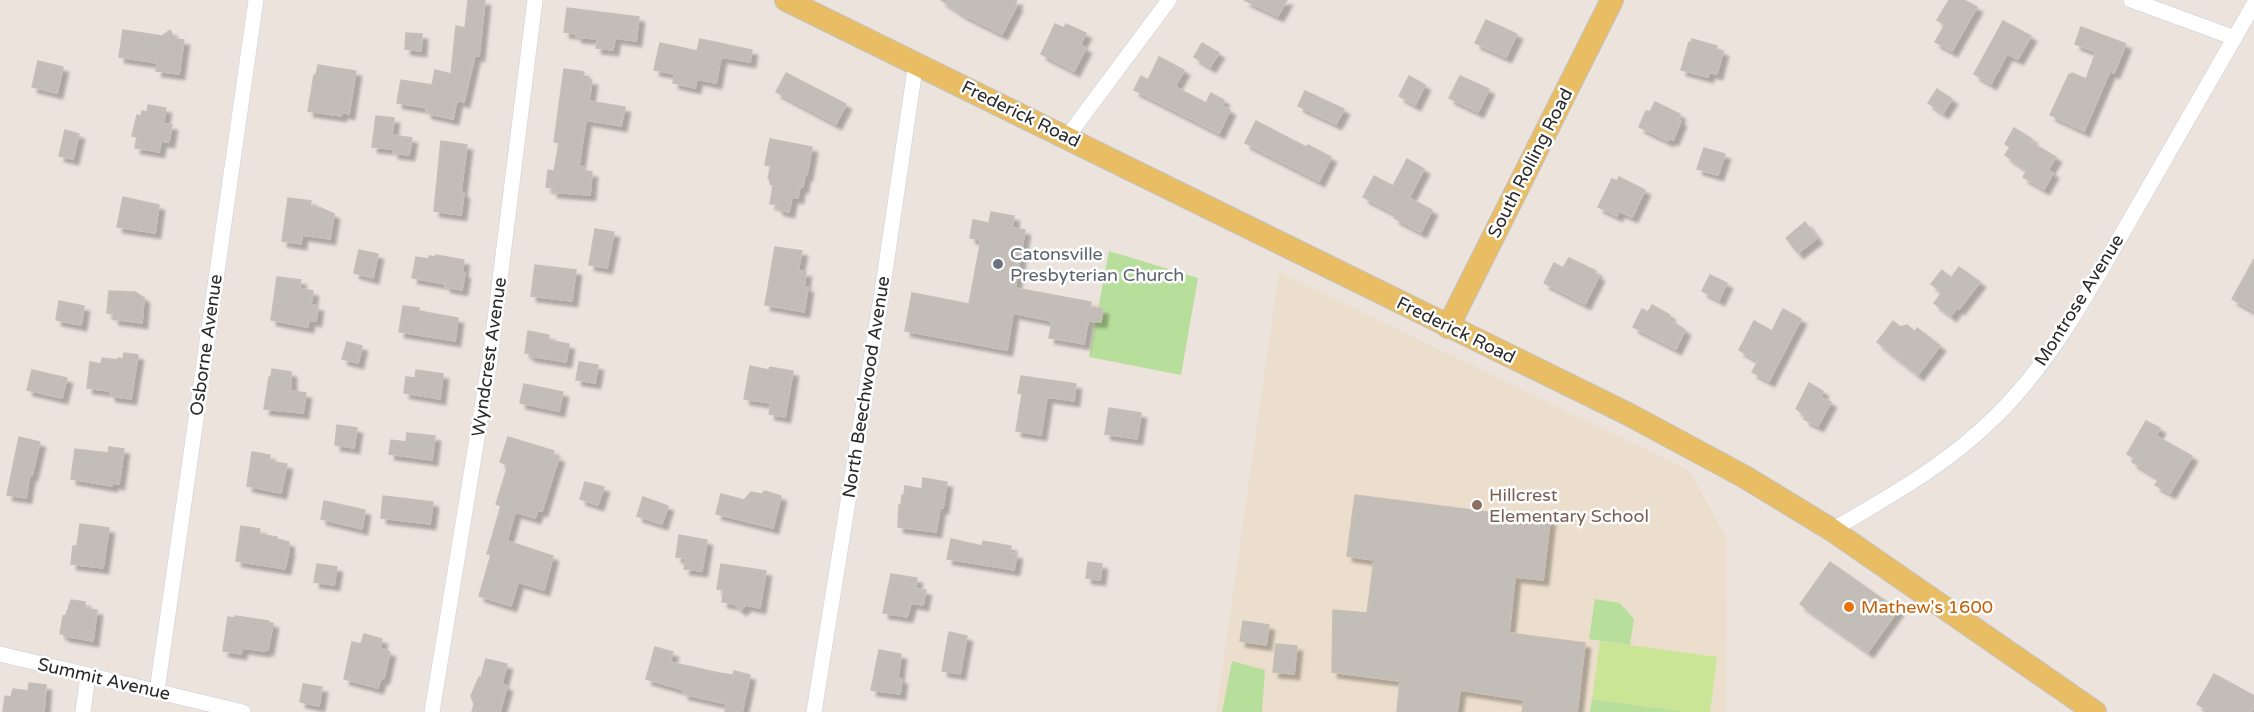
<svg xmlns="http://www.w3.org/2000/svg" width="2254" height="712" font-family="'Varela Round',sans-serif">
	<style>
		.education { fill: #ecdecc }
		.green { fill: #b8de9b }
		.pitch { fill: #cbe597 }
		.building { fill: #c3bdb8; stroke: #c6bfb6; stroke-width: 1.5; filter: url(#shadow) }
		.lines { fill: none; stroke-linecap: round; stroke-linejoin: round }
		.minor-casing { stroke: #cacfda; stroke-width: 16 }
		.primary-casing { stroke: #c3c3c3; stroke-width: 24 }
		.minor { stroke: #fff; stroke-width: 15 }
		.primary { stroke: #e8bd63; stroke-width: 22 }
		.worship-dot { fill: #6b7280; stroke: #fff; stroke-width: 2 }
		.education-dot { fill: #8d6e63; stroke: #fff; stroke-width: 2 }
		.food-dot { fill: #e8710a; stroke: #fff; stroke-width: 2 }
		.labels { text-anchor: middle; stroke-width: 5; stroke-linejoin: round; paint-order: stroke }
		.street-label { font-size: 18px; fill: #292929; stroke: #fff }
		.worship-label { font-size: 18px; fill: #5b616d; stroke: #fff; text-anchor: start }
		.education-label { font-size: 18px; fill: #785e54; stroke: #fff; text-anchor: start }
		.food-label { font-size: 18px; fill: #c56008; stroke: #fff; text-anchor: start }
	</style>
	<defs>
		<filter id="shadow"><feDropShadow dx="5.5" dy="5.5" stdDeviation="1.5" flood-color="#0004"/></filter>
	</defs>
	<rect width="100%" height="100%" fill="#ebe3dc"/>
	<path class="education" d="M1279 272 1690 471 1727 539 1726 712H1216Z"/>
	<path class="green" d="M1109 251 1198 278 1181 375 1089 357Z
		M1595 599 1620 603 1634 619 1630 645 1589 639Z
		M1232 661 1265 670 1262 712H1222Z
		M1592 699 1688 712H1590Z"/>
	<path class="pitch" d="M1600 641 1717 657 1710 712H1688L1592 699Z"/>
	<path class="building" d="M468 0H485L479 56 475 55 464 102 457 100 453 119 426 113 427 108 397 103 401 80 432 85 435 70 451 74 456 26 465 28Z
		M941 0H1017L1015 4 1017 5 1002 34 964 15Z
		M1244 0H1287L1278 16Z
		M1949 0H1964L1977 7 1952 51 1935 42 1945 25 1937 20Z
		M567 8 639 17 636 41 615 38 613 50 596 48 597 39 576 37 577 34 564 32Z
		M1486 20 1517 34 1506 57 1475 43Z
		M2003 21 2031 36 2018 59 2007 54 1991 84 1974 74Z
		M1055 24 1064 28 1066 24 1086 33 1080 45 1086 48 1074 71 1041 54Z
		M2081 27 2126 44 2114 73 2110 71 2084 131 2050 115 2069 74 2071 75 2072 73 2086 79 2096 52 2075 44Z
		M123 30 162 36 170 30 175 39 184 40 179 74 156 71 158 63 119 57Z
		M406 33 422 34 421 51 405 49Z
		M700 39 752 50 750 62 721 57 716 83 697 79 695 88 673 83 675 74 654 70 660 43 697 51Z
		M1692 39 1717 46 1716 49 1723 51 1717 74 1709 72 1708 77 1681 70 1689 42 1691 43Z
		M1202 43 1219 53 1210 67 1194 57Z
		M1159 57 1184 70 1176 85 1177 88 1206 103 1211 93 1224 100 1221 105 1230 110 1219 133 1134 90 1141 76 1148 80Z
		M38 61 63 67 57 93 32 87Z
		M318 65 356 71 349 114 342 112 341 116 308 111 314 75H316Z
		M564 69 584 72 583 79 592 80 589 101 625 107 621 126 586 120 579 165 584 168V171L592 172 590 195 552 192 553 188 546 187 548 170 554 171 559 143 554 142Z
		M786 73 846 104 836 124 776 92Z
		M1409 76 1425 85 1415 105 1399 96Z
		M1460 76 1489 89 1478 112 1449 98Z
		M1937 89 1952 99 1943 113 1928 103Z
		M1305 91 1344 109 1336 124 1298 106Z
		M1655 102 1680 114 1678 119 1681 121 1673 140 1669 138 1668 141 1639 127 1646 111 1650 112Z
		M148 105 166 108 163 124 172 125 169 142 161 141 159 152 135 148 137 137 132 136 137 115 141 116 142 111 147 112Z
		M376 116 394 118 392 135 412 138 409 155 393 153V149L372 147Z
		M1256 121 1306 147 1308 145 1331 157 1319 181 1245 143Z
		M2014 128 2032 139 2030 142 2056 157 2048 170 2053 173 2044 189 2023 177 2027 170 2005 155 2010 147 2005 144Z
		M65 130 79 134 73 159 59 156Z
		M770 139 812 147 807 175 805 174 803 187 800 186 798 198 792 197 789 212 779 210 775 204H770L773 185 770 184V179H768L771 166 765 165Z
		M441 141 467 145 461 192 464 193 461 215 434 211Z
		M1704 148 1725 154 1718 175 1697 169Z
		M1407 159 1424 169 1409 198 1432 210 1421 232 1394 218 1396 214 1363 197 1374 176 1393 186Z
		M1619 177 1645 190 1632 217 1619 211 1617 216 1598 207 1612 179 1617 181Z
		M123 197 159 205 155 233 117 227Z
		M288 198 311 201 310 206 321 208 334 214 330 239 302 235 301 244 282 241Z
		M991 212 1014 216 1012 228 1025 230 1015 288 1091 302 1090 307 1103 309 1101 322 1088 321 1084 344 1049 338 1052 321 1013 313 1007 350 905 331 912 293 969 304 981 240 970 238 973 220 989 223Z
		M1805 222 1817 238 1798 253 1786 238Z
		M595 229 614 232 607 268 589 265Z
		M775 247 802 251 798 271 806 272 804 287H808L804 312 765 305Z
		M359 250 378 254 373 278 354 273Z
		M436 255 464 260 462 272 465 273 462 290 445 287 446 284 412 278 416 257 429 259V256L435 257Z
		M1569 258 1596 271 1594 273 1599 276 1585 304 1544 283 1554 263 1563 268Z
		M2254 259V311L2232 299Z
		M535 265 576 270 572 301 531 296Z
		M1959 267 1980 282 1959 309 1957 307 1951 316 1934 303 1942 292 1931 284 1942 270 1951 278Z
		M1710 275 1727 283 1719 300 1702 291Z
		M277 277 301 280 299 288 313 291 311 305 318 306 316 321 309 320 308 327 271 320Z
		M109 291 135 292 144 298 142 323 113 319 114 314 107 313Z
		M59 301 84 306 81 325 56 320Z
		M1652 305 1670 315 1668 319 1685 330 1676 349 1633 327 1642 309 1648 312Z
		M403 306 419 308V311L458 318 455 341 399 332Z
		M1783 309 1801 319 1769 381 1752 372 1758 361 1739 350 1754 321 1772 331Z
		M1893 321 1900 327 1907 325 1915 332 1917 328 1940 346 1918 375 1877 342Z
		M528 331 549 335 548 340 569 344 566 362 529 356 530 354 525 353Z
		M347 342 362 346 358 363 342 359Z
		M124 353 138 355 131 399 110 396V391L87 388 90 362 101 364 102 358 118 360V358L123 359Z
		M579 362 598 365 595 383 576 380Z
		M750 366 769 370 770 367 793 371 785 417 769 414 771 403 744 399Z
		M272 369 291 372V391L306 393 303 413 264 409 269 377H271Z
		M32 370 67 378 62 398 27 390Z
		M416 370 443 374 440 399 404 393 406 377 415 378Z
		M1021 376 1076 384 1074 401 1047 397 1041 435 1016 431 1022 394 1018 393Z
		M1809 383 1823 391 1821 397 1831 402 1818 426 1804 419 1805 415 1796 409Z
		M524 384 563 392 559 411 520 403Z
		M1109 408 1141 413 1137 439 1105 434Z
		M2146 421 2160 428 2156 436 2192 456 2170 493 2155 485 2159 478 2132 462 2134 458 2127 454Z
		M337 425 357 428 354 448 335 445Z
		M407 433 435 436 432 460 389 454 391 440 406 442Z
		M19 437 40 442 32 475 30 474 26 498 7 495Z
		M508 437 554 451 552 455 559 457 542 511 538 510 535 518 515 512 507 541 553 556 544 590 518 582 511 606 479 596 491 555 487 554 501 506 496 504 508 465 500 462Z
		M109 447 124 449 119 484 112 483V486L71 479 75 449 108 453Z
		M252 452 270 455 269 461 287 464 281 493 247 486Z
		M923 478 947 482 943 508H940L936 532 898 527 899 505H901L902 495H904L905 486 922 489Z
		M585 482 604 487 598 505 580 499Z
		M765 491 781 496 773 528 716 514 721 494 744 500 751 492 761 494Z
		M1355 495 1550 520 1543 580 1515 577 1509 633 1585 643 1577 712H1522L1524 700 1460 690 1457 712H1397L1400 681 1332 672 1333 610 1367 613 1374 560 1347 556Z
		M383 496 433 502 430 524 381 518Z
		M643 497 668 506 662 524 637 516Z
		M324 501 365 510 362 529 321 519Z
		M80 524 109 528 103 568 71 564 73 546H77Z
		M241 526 260 529 259 534 277 537 276 539 289 542 288 550H289L285 569 236 561Z
		M679 535 707 540 702 571 684 569 686 558 676 557Z
		M951 539 982 546 983 541 1011 546 1010 553 1017 554 1014 570 947 559Z
		M1088 562 1102 564 1100 580 1086 578Z
		M1830 562 1898 610 1868 652 1800 604Z
		M317 564 337 567 334 585 314 582Z
		M721 564 766 571 760 608 746 605 741 610 734 604 722 602 724 590 717 589Z
		M891 574 917 578 915 588 926 590 923 605 911 603 907 617 883 613Z
		M71 600 85 602V608L97 610 93 641 64 636V634H60L63 616 66 615Z
		M235 616 269 621 268 623H273L268 650 265 649 264 651 242 648 241 654 223 651 228 617 235 618Z
		M1243 621 1269 625 1266 645 1240 641Z
		M949 632 967 636 960 674 942 671Z
		M364 634 382 639 380 648 390 652 384 678 380 680 378 688 344 679 352 642 361 644Z
		M1276 644 1297 646 1294 674 1273 672Z
		M655 647 673 652 670 662 719 673 733 675 734 671 750 675 742 712H725L727 704 683 694 684 690 646 679Z
		M879 650 901 654 898 678 902 679 900 694 871 690Z
		M486 659 507 664 502 684 507 686 500 712H472L474 704 471 696 479 677H481Z
		M2214 674 2254 696V707L2251 712H2211L2197 704Z
		M29 683 46 685 44 712H3L5 696 11 697 13 689 28 691Z
		M303 684 322 687 319 706 300 702Z"/>
	<g class="lines">
		<g class="minor-casing">
			<path id="minor" d="M2131 0 2235 38
				M1067 137 1169 0
				M1832 530C1890 496 1948 464 1996 416 2051 362 2089 291 2127 225 2169 151 2212 78 2254 4
				M0 654 243 712
				M157 691 256 0
				M83 712 88 675
				M432 712 490 359 535 0
				M814 712 884 279 916 62"/>
		</g>
		<g class="primary-casing">
			<path id="primary" d="M786 0 1628 414 1745 477 1832 530 2095 712
				M1448 327 1612 0"/>
		</g>
		<use href="#minor" class="minor"/>
		<use href="#primary" class="primary"/>
	</g>
	<circle class="worship-dot" cx="998" cy="264" r="6"/>
	<circle class="education-dot" cx="1477" cy="505" r="6"/>
	<circle class="food-dot" cx="1849" cy="607" r="6"/>
	<g class="labels">
		<g class="street-label">
			<text transform="translate(1021 114) rotate(26)" y="6">Frederick Road</text>
			<text transform="translate(1530 163) rotate(-63)" y="6">South Rolling Road</text>
			<text transform="translate(2079 300) rotate(-58)" y="6">Montrose Avenue</text>
			<text transform="translate(1456 330) rotate(26)" y="6">Frederick Road</text>
			<text transform="translate(206 345) rotate(-82)" y="6">Osborne Avenue</text>
			<text transform="translate(489 357) rotate(-82)" y="6">Wyndcrest Avenue</text>
			<text transform="translate(866 387) rotate(-81)" y="6">North Beechwood Avenue</text>
			<text transform="translate(104 679) rotate(13)" y="6">Summit Avenue</text>
		</g>
		<g class="worship-label">
			<text x="1010" y="260">Catonsville<tspan x="1010" dy="21">Presbyterian Church</tspan></text>
		</g>
		<g class="education-label">
			<text x="1489" y="501">Hillcrest<tspan x="1489" dy="21">Elementary School</tspan></text>
		</g>
		<g class="food-label">
			<text x="1861" y="613">Mathew's 1600</text>
		</g>
	</g>
</svg>
